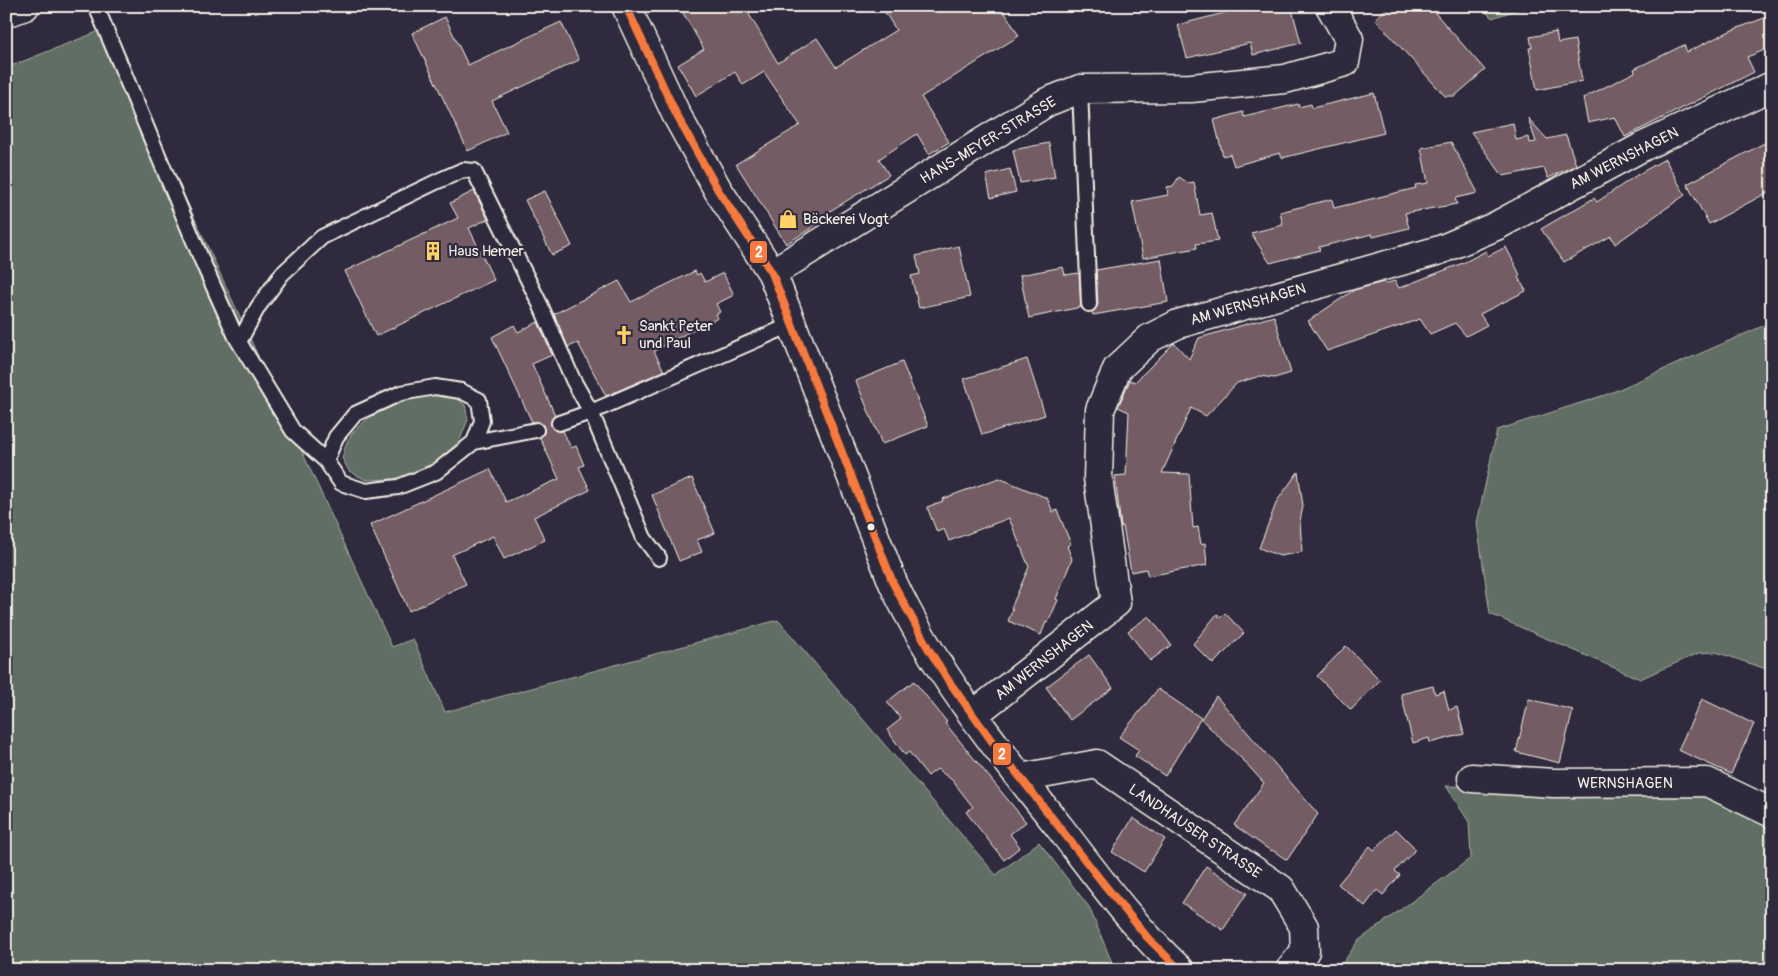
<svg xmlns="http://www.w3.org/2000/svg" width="1778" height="976" font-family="Pangolin,sans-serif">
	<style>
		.green { fill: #616e64; stroke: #aab0a6 }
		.building { fill: #735b64; stroke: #f4f1e8 }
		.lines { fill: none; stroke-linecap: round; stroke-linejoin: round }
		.service-casing { stroke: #f4f1e8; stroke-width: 18 }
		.minor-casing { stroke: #f4f1e8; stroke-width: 31 }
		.tertiary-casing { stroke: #f4f1e8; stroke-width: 31 }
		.primary-casing { stroke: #f4f1e8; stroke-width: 31 }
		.service { stroke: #2f2a3d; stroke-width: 14 }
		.minor { stroke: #2f2a3d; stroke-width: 28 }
		.tertiary { stroke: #2f2a3d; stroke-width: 28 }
		.primary { stroke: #2f2a3d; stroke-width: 28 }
		.bus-1-casing { stroke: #2f2a3d; stroke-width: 11 }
		.bus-1 { stroke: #f6793e; stroke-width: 8 }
		.bus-dot { fill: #f4f1e8; stroke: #2f2a3d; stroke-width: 2 }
		.labels { text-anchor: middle; stroke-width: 4.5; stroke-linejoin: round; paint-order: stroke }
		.street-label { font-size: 15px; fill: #f4f1e8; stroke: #2f2a3d }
		.poi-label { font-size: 15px; fill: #f4f1e8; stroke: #2f2a3d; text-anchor: start }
		.line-badge { stroke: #2f2a3d; stroke-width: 2 }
		.badge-label { font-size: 14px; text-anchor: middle; font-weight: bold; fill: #fff }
	</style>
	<rect width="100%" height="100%" fill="#2f2a3d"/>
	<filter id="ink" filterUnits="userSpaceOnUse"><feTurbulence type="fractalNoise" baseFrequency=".02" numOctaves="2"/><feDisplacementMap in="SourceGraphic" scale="10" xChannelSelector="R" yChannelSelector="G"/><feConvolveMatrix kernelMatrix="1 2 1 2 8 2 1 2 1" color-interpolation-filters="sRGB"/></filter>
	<g filter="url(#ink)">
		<path class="green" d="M1480 6H1529L1492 18Z
			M107 28 392 647 413 639 445 712 778 620 996 875 1039 842 1089 907 1115 970H6V68Z
			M1772 322V671L1716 652 1699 653 1640 679 1490 614 1477 523 1497 430 1608 394Z
			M433 394 454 397 465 405 468 420 459 442 434 463 396 479 366 480 349 471 342 458C344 452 345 445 348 440 364 412 405 399 433 394Z
			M1446 786 1709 792 1772 823V970H1338L1358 941 1471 858 1469 822Z"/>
		<path class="building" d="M679 6H744L778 63 817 38 836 67 896 30 881 6H1001L1019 36 921 97 949 142 929 154 917 134 879 159 889 175 825 214 827 218 786 244 736 164 800 125 764 72 743 85 735 72 696 96 678 65 704 49Z
			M1271 6H1291L1301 43 1253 55 1250 43 1187 58 1178 25 1243 8 1244 13Z
			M1389 6H1429L1485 70 1455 96H1445L1375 19Z
			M1772 15V47L1747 57 1754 72 1625 137 1615 117 1588 123 1583 98 1635 72 1634 69 1684 45 1687 52 1730 31Z
			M445 17 468 65 561 22 579 60 492 101 507 132 468 151 412 33Z
			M1556 32 1558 43 1575 40 1582 81 1537 90 1529 48H1532L1530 37Z
			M1374 93 1384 133 1282 158 1280 153 1234 166 1230 154 1223 156 1214 120 1243 112 1244 117 1298 104 1299 107 1311 104 1312 108Z
			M1528 118 1547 139 1566 135 1576 165 1548 178 1544 168 1503 176 1471 132 1513 123 1516 140 1529 137 1530 143 1536 142Z
			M1772 139V190L1709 224 1687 184Z
			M1451 142 1478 193 1455 198 1457 204 1405 213 1409 228 1373 237 1372 234 1319 247 1320 250 1270 263 1251 233 1283 225 1280 212 1332 199 1334 208 1416 188 1415 185 1428 183 1421 148Z
			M1049 143 1055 177 1020 183 1013 150Z
			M1665 159 1685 195 1615 244 1611 236 1564 262 1541 229 1594 198 1597 202 1637 175Z
			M1010 169 1016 192 991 198 986 175Z
			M1179 177 1188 183 1194 182 1200 215 1212 213 1218 241 1196 244 1197 248 1143 258 1132 202 1168 195 1167 187 1173 186Z
			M474 191 488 219 469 228 494 280 376 336 345 271 458 218 450 203Z
			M545 191 572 246 552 255 525 200Z
			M959 246 970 297 919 308 911 276 920 274 916 256Z
			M1506 247 1520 275 1518 277 1526 291 1480 314 1487 325 1466 336 1455 323 1430 334 1420 319 1327 351 1308 321 1354 290 1384 282 1385 284 1395 281 1399 288 1463 263 1486 251 1488 256Z
			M1161 259 1168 302 1093 315 1092 312 1096 308 1098 304 1096 270Z
			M1063 267 1065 275 1079 273 1081 307 1029 318 1020 275Z
			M695 271 697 275 700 273 705 282 723 273 734 295 716 304 720 312 716 314 718 318 700 326 654 351 664 371 606 396 578 343 568 347 554 314 619 281 631 302Z
			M1274 316 1291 373 1274 378 1260 376 1237 383 1206 416 1191 408 1162 473 1189 474 1193 528 1198 527 1201 544 1205 543 1207 565 1148 576 1146 569 1131 572 1123 526 1121 527 1115 476 1126 475 1129 412 1118 407 1130 380 1135 382 1174 343 1189 359 1199 338Z
			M538 322 552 355 532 364 555 415 551 421V425L557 431H563L571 448 576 446 584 465 579 467 590 490 534 517 545 540 504 559 493 536 452 555 466 584 409 611 370 525 490 469 506 502 559 479 540 438 544 433V428L539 422H532L492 337 514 325 518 332Z
			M1027 359 1045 415 982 435 964 379Z
			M902 362 928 426 882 444 856 381Z
			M1298 472 1303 506 1300 521 1302 552 1280 556 1259 548 1277 501Z
			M692 478 715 533 697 540 702 552 679 561 652 495Z
			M999 478 1047 498 1053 512 1057 510 1071 544 1067 546 1072 559 1056 599 1058 600 1048 623 1046 622 1041 635 1008 621 1013 609 1011 608 1029 567 1009 518 949 541 944 529 937 532 927 507 943 501 942 499Z
			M1225 613 1244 633 1213 664 1193 644 1217 614 1220 618Z
			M1149 616 1171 645 1150 661 1128 631Z
			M1346 646 1380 680 1351 710 1317 676Z
			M1089 655 1113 688 1070 720 1046 687Z
			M914 681 947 722 945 723 1026 822 1010 834 1020 847 1004 860 966 812 973 807 952 780 937 769 928 776 909 752 905 755 887 730 901 719 887 702Z
			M1433 686 1435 694 1444 691 1449 710 1457 707 1464 734 1430 743 1429 738 1413 743 1401 694Z
			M1158 689 1201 718 1165 776 1135 756 1139 750 1119 737Z
			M1216 696 1318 814 1287 860 1272 850 1271 851 1234 825 1264 783 1243 760 1201 719Z
			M1529 699 1573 710 1560 763 1516 752Z
			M1702 699 1754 724 1731 774 1678 750Z
			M1133 818 1165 839 1144 872 1112 852Z
			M1396 829 1416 849 1395 871 1400 875 1383 895 1377 890 1365 906 1338 884 1370 846 1374 850Z
			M1206 866 1247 893 1223 930 1182 903Z"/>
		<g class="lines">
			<g class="service-casing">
				<path id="service" d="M96 6 203 263 236 337 293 431 326 461 341 483 366 491 398 487 436 472 474 442 482 421 479 400 461 391 435 387 401 393 355 414 336 437 326 461
					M1080 89 1089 304
					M239 342 258 307 282 274 322 237 438 181 463 170 474 171 540 304 573 380 591 412 644 538 659 558
					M559 423 591 412 793 324
					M474 442 536 430"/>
			</g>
			<g class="minor-casing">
				<path id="minor" d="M772 273 1047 102 1080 89 1191 88 1285 79 1345 62 1349 39 1330 6
					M973 715 1116 603 1098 478 1100 410 1117 369 1150 338 1178 324 1440 250 1496 226 1642 147 1772 86
					M1021 778 1097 764 1281 889 1304 927 1305 951 1290 970
					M1472 778 1554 783 1707 782 1772 813"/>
			</g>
			<g class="tertiary-casing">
				<path id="tertiary" d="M626 6 676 114 718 190 772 273 893 583C935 673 999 751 1060 828 1098 877 1134 928 1180 970"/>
			</g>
			<g class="primary-casing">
				<path id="primary" d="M6 13 25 6"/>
			</g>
			<use href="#service" class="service"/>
			<use href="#minor" class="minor"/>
			<use href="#tertiary" class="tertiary"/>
			<use href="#primary" class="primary"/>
			<g class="bus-1-casing">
				<path id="bus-1" d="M626 6 676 114 718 190 772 273 893 583 928 648 948 680 991 740 1103 883 1147 937 1180 970"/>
			</g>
			<use href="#bus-1" class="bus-1"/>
		</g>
	</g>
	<defs>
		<g id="shop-bare" transform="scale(1.5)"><path d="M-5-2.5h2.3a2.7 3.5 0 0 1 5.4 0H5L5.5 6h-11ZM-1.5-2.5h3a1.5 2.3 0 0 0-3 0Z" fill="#ffd166" stroke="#2f2a3d" stroke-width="2.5" paint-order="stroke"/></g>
		<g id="building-bare" transform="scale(1.5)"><path d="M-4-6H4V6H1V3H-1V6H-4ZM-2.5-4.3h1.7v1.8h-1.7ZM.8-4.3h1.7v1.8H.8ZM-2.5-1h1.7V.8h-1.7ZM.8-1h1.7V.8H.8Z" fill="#ffd166" stroke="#2f2a3d" stroke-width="2.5" paint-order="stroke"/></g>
		<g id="church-bare" transform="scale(1.5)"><path d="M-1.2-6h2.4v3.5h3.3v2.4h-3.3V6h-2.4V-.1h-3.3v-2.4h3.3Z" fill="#ffd166" stroke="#2f2a3d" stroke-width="2.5" paint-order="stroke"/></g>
	</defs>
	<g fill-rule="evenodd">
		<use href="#shop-bare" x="788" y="219"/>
		<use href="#building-bare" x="433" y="251"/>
		<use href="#church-bare" x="624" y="335"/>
	</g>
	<circle class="bus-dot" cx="871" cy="527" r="4.5"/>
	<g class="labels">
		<g class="street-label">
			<text transform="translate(988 140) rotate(-31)" y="5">HANS-MEYER-STRASSE</text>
			<text transform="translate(1624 158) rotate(-27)" y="5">AM WERNSHAGEN</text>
			<text transform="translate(1248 304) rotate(-16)" y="5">AM WERNSHAGEN</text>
			<text transform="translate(1044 660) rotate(-38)" y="5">AM WERNSHAGEN</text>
			<text x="1625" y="788">WERNSHAGEN</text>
			<text transform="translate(1195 831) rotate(34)" y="5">LANDHAUSER STRASSE</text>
		</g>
		<g class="poi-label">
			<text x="803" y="224">Bäckerei Vogt</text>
			<text x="448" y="256">Haus Hemer</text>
			<text x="639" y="331">Sankt Peter<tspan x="639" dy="17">und Paul</tspan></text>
		</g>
	</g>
	<g class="line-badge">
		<rect x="749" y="240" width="19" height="24" rx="5" fill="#f6793e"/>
		<rect x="992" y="742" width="20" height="24" rx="5" fill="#f6793e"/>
	</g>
	<g class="badge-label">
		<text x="759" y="257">2</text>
		<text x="1002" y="759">2</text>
	</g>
	<rect width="1778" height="976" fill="none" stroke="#2f2a3d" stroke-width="25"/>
	<rect x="12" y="12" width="1753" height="951" fill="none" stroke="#f4f1e8" stroke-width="2" filter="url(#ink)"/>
</svg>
